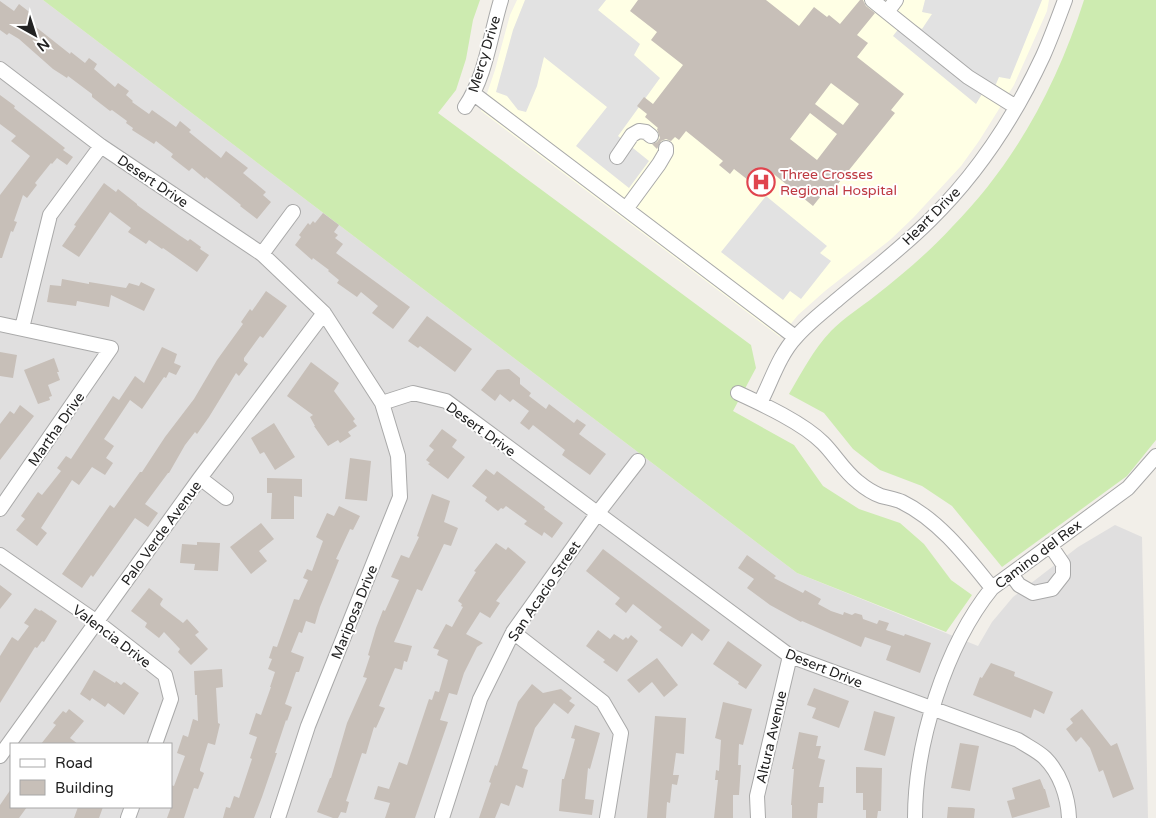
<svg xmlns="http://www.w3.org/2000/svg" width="1156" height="818" font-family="'Varela Round',sans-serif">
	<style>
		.residential { fill: #e0dfdf; fill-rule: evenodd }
		.education { fill: #ffffe5 }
		.grass { fill: #cdebb0 }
		.parking { fill: #e2e2e2 }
		.building { fill: #c7bfb8; fill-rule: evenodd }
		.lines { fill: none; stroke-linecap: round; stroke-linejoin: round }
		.minor-casing { stroke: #a9a9a9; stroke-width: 16 }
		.minor { stroke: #fff; stroke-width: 14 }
		.labels { text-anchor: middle; stroke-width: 4; stroke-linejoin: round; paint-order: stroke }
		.street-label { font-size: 14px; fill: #222; stroke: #fff }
		.health-label { font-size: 14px; fill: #be3a42; stroke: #fff; text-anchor: start }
	</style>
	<rect width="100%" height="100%" fill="#f2efe9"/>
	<path class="residential" d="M0 0H43L797 573 978 646 992 622 1013 597 1078 547 1115 525 1142 537 1148 818H0ZM11 744H171V807H11Z"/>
	<path class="education" d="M517 0H1049L1047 11 1014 85 979 141 961 166 913 218 890 240 825 291 798 315 780 337 481 111 495 70 510 15Z"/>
	<path class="grass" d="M43 0H480L473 20 466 59 456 90 438 113 751 345 756 368 733 411 794 445 823 486 859 509 900 523 924 544 951 580 972 595 946 632 797 573Z
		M1084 0H1156V440L1127 476 1002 567 952 506 922 486 880 470 853 449 824 413 789 394C802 372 813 350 831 331 844 318 861 307 875 296 902 275 929 252 952 227 1015 163 1057 85 1084 0Z"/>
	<path class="parking" d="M525 0H606L598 10 640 44 634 55 660 78 618 136 649 161 629 188 576 146 607 107 544 57 537 86 526 112 518 110 507 96 496 92 513 30Z
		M925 0H1042L1010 79 999 77 990 98 982 94 976 104 893 36 906 19 922 29 932 14 922 12Z
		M766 196 827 246 820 253 831 261 801 299 790 291 783 300 721 252Z"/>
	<path class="building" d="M638 0H766L799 26 814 7 827 17 829 15 840 24 860 0H863L866 6 875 13 857 35 868 43 857 57 904 94 891 110 895 113 833 190 828 187 813 206 770 171 757 187 734 169 730 174 719 165 723 161 686 131 679 140 675 137 671 141 666 139 661 141 657 149 652 144 657 142 660 138 657 129 658 128 645 117 647 114 637 106 644 97 653 104 683 65 651 40 657 32 630 11ZM831 83 859 104 843 125 815 104ZM810 113 837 134 817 160 790 139Z
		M0 1 14 11 19 4 32 14 27 20 70 54 71 52 85 63 89 58 97 64 94 69 115 87 118 83 129 91 126 95 133 101 132 102 149 114 152 110 176 127 180 121 191 130 189 132 221 158 226 151 248 168 243 173 266 192 263 195 271 202 257 219 240 206 241 205 206 177 205 179 192 168 189 171 171 157 173 154 156 141 154 144 132 130 133 128 126 123 127 121 112 110 110 111 92 97V94L68 76 67 78 53 69 19 39 9 33 7 35 0 30Z
		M0 95 15 106 14 108 65 148 63 150 73 157 67 165 57 158 52 164 51 163 35 183 37 185 27 198 23 195 14 221 17 222 13 232 11 231 2 258H0V195L30 156 11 141 16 136 0 124Z
		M104 183 116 192 118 189 137 204V205L179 235 188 241 190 239 201 247 200 249 209 255 197 272 163 248 162 249 149 240 146 244 128 232 131 228 110 212 79 257 62 246 76 226 74 225Z
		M323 213 339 225 334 232 338 235 335 238 343 244 336 253 410 307 393 329 372 313 378 306 361 292 357 297 337 283 339 280 328 271 329 270 313 258 312 260 295 245 301 237 299 235 308 223 310 225 313 221 315 223Z
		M62 279 89 284V282L126 288 129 283 139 286 141 282 155 289 144 311 111 295 109 307 77 301 76 306 47 302 50 285 61 286Z
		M266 291 287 306 263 338 260 336 244 358V361L248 364 239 376 236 373 209 417 197 434 195 432 185 445 169 473H168L145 504 158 513 148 527 135 518 93 577 91 575 82 588 62 574 110 505 114 508 140 472H142L165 437 194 399 217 360 243 324 241 322 250 309 252 311Z
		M427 316 472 349 455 372 420 346 418 348 408 341Z
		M162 347 177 354 174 363 181 366 176 375 169 372 166 378 164 377 142 409 130 400 104 439 114 446 106 458 113 463 105 475 92 467 79 485 72 480 41 528 47 533 37 546 16 530 25 519 21 516 38 492 42 495 50 485 61 471 57 468 66 456 71 459 113 396 119 400 135 376 144 383Z
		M0 352 17 355 13 378 0 376Z
		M54 358 59 372H57L60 380 48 385 52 396 49 397 50 400 38 404 24 370Z
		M311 362 339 383 334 391 355 419 353 421 357 426 348 432 351 436 340 443 338 440 328 446 314 426H315L310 417 313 415 287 396Z
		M509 369 520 378V384L531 393 529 396 546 409 549 404 574 423 577 419 586 425 579 434 606 454 590 475 562 455 565 450 533 425 529 430 520 423 529 411 513 399 510 402 500 394 495 401 481 390 497 370Z
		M20 405 34 416 0 460V424L10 411 14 414Z
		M274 423 295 457 275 470 264 452 260 454 251 438Z
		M442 429 457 440 452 447 465 457 448 479 428 464 430 463 426 460 434 450 429 446Z
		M350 458 371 461 367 501 345 499Z
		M486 469 494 475 497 471 545 507 544 509 563 523 552 538 544 532 542 536 524 524 527 521 506 506 503 509 501 508 498 511 485 501 487 497 472 486Z
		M267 478 302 479V497L294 496V519H271L272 493H267Z
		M432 494 450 501 444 522 458 528 451 546 444 544 422 591 417 589 394 642 412 646 407 662 404 661 402 670 395 668 386 689 379 706 385 708 376 728 374 727 366 754 362 753 346 801 349 802 346 813 341 812 338 818H333L317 812 330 778H331L347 723 367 678 363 677 370 656 368 655 376 628 383 610 385 611 399 580 391 577 401 555 409 558 419 537 417 536Z
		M339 506 360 516 353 530 350 529 336 559 339 560 320 607 315 624 306 621 302 633 299 632 291 652 304 657 299 672H296L285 704 292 707 287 721 286 720 275 753H277L262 797 254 818H223L226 807 230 808 234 796 239 798 252 759 250 758 257 737 249 734 256 713 261 715 271 687H270L275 672 268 669 272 659 269 658 273 646 277 647 294 599 299 600 308 580 303 578 307 569 312 571 323 541 316 537 327 513 334 516Z
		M261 523 274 539 259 551 267 561 251 574 230 547Z
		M197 542 220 543 218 571 194 570 195 564 180 563 182 544 197 545Z
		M496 543 506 550 508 547 526 562 496 601 500 603 490 618 480 612 466 634 483 643 477 647 464 673 457 695 449 693 440 720 448 722 415 818H385L390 803 374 799 378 786 389 789 399 762 407 765 429 699 432 700 435 691 439 692 448 660 437 655 439 650 433 648 446 624 452 627 463 607 461 606 462 604 458 601 476 572 474 571Z
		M603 549 710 630 702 641 692 633 682 647 659 630 662 627 633 604 626 613 615 604 620 598 586 571Z
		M747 555 776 576 774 578 803 593 805 590 821 599 818 604 831 611 843 615 844 612 852 615 855 613 862 615 863 619 877 624 879 620 889 623 886 630 904 636 905 634 931 643 920 673 886 660 891 646 865 637 861 647 802 621 801 622 770 605 747 588 754 579 738 568Z
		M0 585 12 594 0 609Z
		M149 588 163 599 160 604 161 606 183 623 187 619 199 632 195 635 208 649 191 665 178 652 180 649 164 632 159 638 145 627 147 623 131 611Z
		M35 608 40 611 41 610 57 621 44 642 42 641 37 648 35 647 0 703V656L12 637 18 641 29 626 24 623Z
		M598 630 610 639 614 634 623 640 626 637 628 639 631 635 638 641 617 672 603 662 605 660 586 646Z
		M728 641 762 665 746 689 738 684 739 682 713 664Z
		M657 658 678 685 664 697 652 682 639 693 627 680Z
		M991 663 1015 672 1014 676 1053 692 1044 714 1034 709 1031 718 973 695 980 677 982 678Z
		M222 669 223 687 216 688 218 723 220 724 215 745 208 743 200 769V771L204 773 198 789 194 788 184 818H167L171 807V785L174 786 185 756 177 753 183 735 188 737 193 719 198 721 197 695H195L194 671Z
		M94 670 115 683 116 681 121 685 124 682 139 693 124 715 108 703 105 707 92 698 90 701 80 694Z
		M532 684 543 693 561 689 572 698 569 701 575 705 568 714 554 703 535 728 522 768 528 770 523 788 516 785 509 806 501 803 495 818H479L491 783 489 782 495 765 497 766 518 702Z
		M814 688 849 701 839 728 812 718 816 708 807 705Z
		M723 702 752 709 743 745 739 744 738 765H741L739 795H733V818H714L718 780H715L716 770 719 771 721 740 715 738Z
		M69 709 84 721 70 738 78 744H41L56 725 53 723 63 711 66 713Z
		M1082 709 1111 746 1117 743 1134 789 1113 798 1103 770 1099 772 1090 748 1081 737 1076 742 1066 729 1073 723 1070 719Z
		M874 711 895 717 885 756 864 750Z
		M655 716 686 718 684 754 676 753 673 775H679L677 785 672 784 670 803 667 802 666 818H647Z
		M575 725 600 733 590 769 588 768 585 799 594 800 592 815 559 811 562 779H564L575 739 571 738Z
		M799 732 818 736 816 746H821L818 758 825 760 819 787H824L823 803H818L817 818H792V805H791L794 769H792Z
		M960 743 979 746 970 791 951 788Z
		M856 767 882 768 881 811H878L877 818H866V810H863V793H856Z
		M1040 779 1044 789H1045L1050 807 1012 818 1007 801 1015 799 1012 788Z
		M11 789V807H27L19 818H0V805Z
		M78 807H103L99 818H74Z
		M948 807 973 808 975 809 974 818H947Z"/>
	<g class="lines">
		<g class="minor-casing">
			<path id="minor" d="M872 0 968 77 1016 107
				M887 12 896 0
				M0 69 101 146 262 254 324 313 382 403 413 393 446 401 790 656 1018 740C1027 746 1038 751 1045 758 1060 773 1068 796 1069 818
				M474 94 795 337
				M465 107C486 76 490 36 501 0
				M617 157 632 135 639 131 646 132 651 136
				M626 209 659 164 666 152V148
				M262 254 293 212
				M0 324 111 348 0 509
				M22 328 50 215 101 146
				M738 393C764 405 803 423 823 443 835 455 844 471 858 482 864 487 873 493 881 496 888 498 896 499 902 502 939 520 967 557 992 588
				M760 403C771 382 779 355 796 337 808 323 824 311 838 299 869 273 901 249 930 220 977 174 1015 116 1043 56 1051 38 1058 19 1065 0
				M200 478 226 498
				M0 555 97 622 165 675 171 699 155 744
				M1011 574 1019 585 1033 593 1052 589 1063 575V564L1050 545
				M513 632 603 702 621 733 607 818
				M0 756 200 478 324 313
				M128 818 132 807
				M278 818 308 726 400 497 398 456 382 403
				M442 818 480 699 513 632 597 514 638 461
				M758 818 757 796 790 656
				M915 818C915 744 945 646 992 588L1128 488 1156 456"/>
		</g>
		<use href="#minor" class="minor"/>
	</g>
	<defs>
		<g id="hospital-ring" transform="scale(1.4375)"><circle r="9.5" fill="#fff" stroke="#e0444e" stroke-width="1.5"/><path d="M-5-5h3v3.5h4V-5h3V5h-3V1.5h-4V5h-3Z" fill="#e0444e"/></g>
	</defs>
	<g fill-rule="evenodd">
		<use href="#hospital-ring" x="761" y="182"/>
	</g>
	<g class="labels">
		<g class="street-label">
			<text transform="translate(484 54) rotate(-73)" y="5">Mercy Drive</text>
			<text transform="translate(153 181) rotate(34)" y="5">Desert Drive</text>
			<text transform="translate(931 216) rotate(-45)" y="5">Heart Drive</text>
			<text transform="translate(56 429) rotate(-55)" y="5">Martha Drive</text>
			<text transform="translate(481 429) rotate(36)" y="5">Desert Drive</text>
			<text transform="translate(161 533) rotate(-54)" y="5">Palo Verde Avenue</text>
			<text transform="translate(1038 554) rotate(-37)" y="5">Camino del Rex</text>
			<text transform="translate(544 591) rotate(-56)" y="5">San Acacio Street</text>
			<text transform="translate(354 612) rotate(-68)" y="5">Mariposa Drive</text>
			<text transform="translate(112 636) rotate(37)" y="5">Valencia Drive</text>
			<text transform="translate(824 668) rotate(22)" y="5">Desert Drive</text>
			<text transform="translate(771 737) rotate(-77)" y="5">Altura Avenue</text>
		</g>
		<g class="health-label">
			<text x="780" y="179">Three Crosses<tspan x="780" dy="16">Regional Hospital</tspan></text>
		</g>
	</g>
	<rect x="10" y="743" width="162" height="65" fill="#ffffff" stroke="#a7a7a7"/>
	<rect x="20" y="759" width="25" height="8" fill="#ffffff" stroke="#a7a7a7"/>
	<text x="55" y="768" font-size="15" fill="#222222">Road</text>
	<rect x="20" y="780" width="25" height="15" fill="#c7bfb8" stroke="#a7a7a7"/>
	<text x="55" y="793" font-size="15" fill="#222222">Building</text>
	<g transform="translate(35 35) rotate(141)" stroke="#ffffff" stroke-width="4" paint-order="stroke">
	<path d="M0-4L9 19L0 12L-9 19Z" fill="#222222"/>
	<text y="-8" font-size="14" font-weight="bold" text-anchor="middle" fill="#222222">N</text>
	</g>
</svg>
